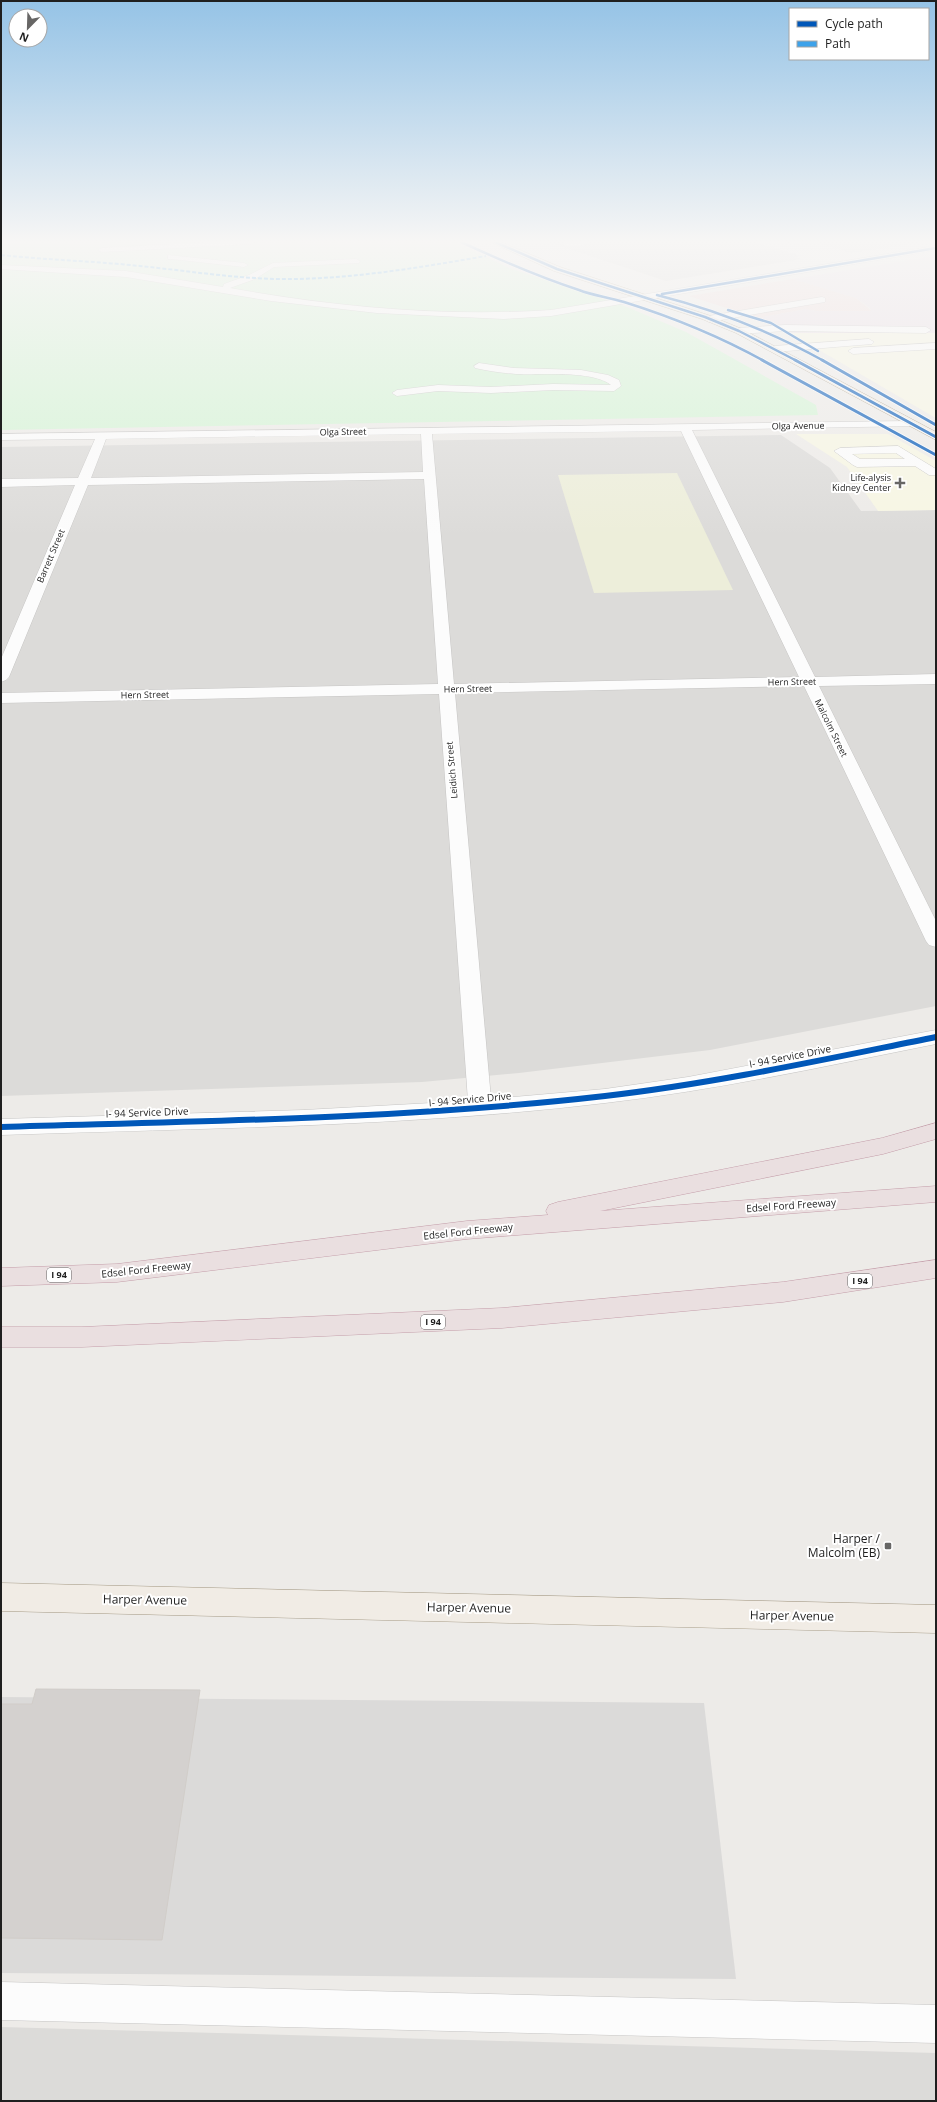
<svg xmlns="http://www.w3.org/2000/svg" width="937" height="2102" font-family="'Open Sans',sans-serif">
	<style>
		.residential { fill: #dcdbd9 }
		.commercial { fill: #f0dedd }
		.industrial { fill: #ebe0e7 }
		.education { fill: #f7f6e3 }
		.religious { fill: #dbdad9 }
		.farmland { fill: #edeeda }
		.park { fill: #d4f4d5 }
		.building { fill: #d4d1cf; stroke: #d1cdc9 }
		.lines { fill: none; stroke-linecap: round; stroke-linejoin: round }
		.minor-casing { stroke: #c6c5c4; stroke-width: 1 }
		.major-casing { stroke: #a49984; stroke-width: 1 }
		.highway-casing { stroke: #c49da9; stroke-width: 1 }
		.path { stroke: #dbccca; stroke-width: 1; stroke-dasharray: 1 1; stroke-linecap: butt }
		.minor { fill: #fcfcfc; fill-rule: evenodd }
		.major { fill: #f1ece5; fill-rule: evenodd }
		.highway { fill: #eadfe0; fill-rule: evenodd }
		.quiet { stroke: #3da2ea; stroke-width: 2; stroke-dasharray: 4 2; stroke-linecap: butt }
		.cycleway-far2-casing { stroke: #fff; stroke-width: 3.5 }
		.cycleway-far1-casing { stroke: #fff; stroke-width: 4.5 }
		.cycleway-casing { stroke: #fff; stroke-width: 8 }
		.cycleway-far2 { stroke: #0057b8; stroke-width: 2.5 }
		.cycleway-far1 { stroke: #0057b8; stroke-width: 3 }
		.cycleway { stroke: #0057b8; stroke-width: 6 }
		.poi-dot { fill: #676665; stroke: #fff; stroke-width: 1.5 }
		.labels { text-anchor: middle; stroke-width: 4; stroke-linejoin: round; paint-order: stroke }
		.far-street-label { font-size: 9px; fill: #1f1f1f; stroke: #fff }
		.far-poi-label { font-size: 9px; fill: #1f1f1f; stroke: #fff; text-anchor: end }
		.shield { fill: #fff; stroke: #626262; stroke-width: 1 }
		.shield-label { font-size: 9px; font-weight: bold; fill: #1f1f1f }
		.street-label { font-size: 10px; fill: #1f1f1f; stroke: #fff }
		.near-poi-label { font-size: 12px; fill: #1f1f1f; stroke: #fff; text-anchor: end }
		.near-street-label { font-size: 12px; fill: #1f1f1f; stroke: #fff }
	</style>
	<rect width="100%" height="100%" fill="#edebe8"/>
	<path class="residential" d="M548 242H755L802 256 795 257 802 259 666 281Z
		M814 242H924L851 253Z
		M781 435 830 468 861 511 936 510V1006L710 1050 519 1073 422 1082 1 1096V447Z
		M1 2027 936 2053V2101H1Z"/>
	<path class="commercial" d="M793 279 856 298 872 311H816L806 309 758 318 689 296Z"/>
	<path class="industrial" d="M936 256V333H790L758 318 806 309 816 311H871L870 308 856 298 793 279Z"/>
	<path class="education" d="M790 333H936V418L934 417Z
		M796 434H888L936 461V510L878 511 847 467Z"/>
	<path class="religious" d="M1 1697 704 1703 736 1979 1 1973Z"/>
	<path class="farmland" d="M677 473 733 590 594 593 558 475Z"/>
	<path class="park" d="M98 242H455L509 268 627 307 686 332 816 405 818 415 1 430V243Z"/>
	<path class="building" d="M36 1689 200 1690 162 1940 1 1938V1704H32Z"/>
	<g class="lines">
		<g class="minor-casing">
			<path id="minor" d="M212 242H255L251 244 102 252 98 250 102 248Z
				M563 242H589C584 246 567 248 562 244Z
				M936 246V250L551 316 504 319 377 313 271 301 126 277 1 269V265L126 271 223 287 224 284 249 275 273 263 356 259 360 261 359 263 274 267 255 279 230 288C335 307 445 317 551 310Z
				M168 255 244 263 248 265 244 267 171 259H168Z
				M822 297 825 298V302L709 322 704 319 709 316Z
				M785 325 926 327 931 330 926 333 785 331 739 334 734 331 739 328Z
				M869 339 874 342 872 344 775 352 770 349 775 346Z
				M936 343V349L853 354 848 351 853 348Z
				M479 363 514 368 581 370 608 375 619 380 621 386 614 391 553 390 491 393 438 391 397 396 392 393 397 390 438 385 491 387 553 384 611 385C593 370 539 375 516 374 502 373 488 371 475 368L474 366Z
				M910 421 914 422 916 424 914 426 692 430 815 677 936 674V684L819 686 936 921V947L929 945 926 941 804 686 455 693 491 1099 605 1089 688 1077 936 1030V1044C826 1066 717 1090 605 1103 405 1127 203 1128 1 1135V1119L304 1110 468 1101 439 694 1 703V693L438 684 424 479 88 485 9 677 6 680 1 682V659L75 485 1 487V479L78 478 95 439 1 440V434ZM681 431 799 677 454 684 432 434ZM421 434 423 472 91 478 106 439Z
				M898 446 936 469V475H929L915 466 857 467 853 465 834 451 840 448ZM896 453 905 459H860L852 454Z
				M1 1982 936 2005V2043L1 2020Z"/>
		</g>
		<g class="major-casing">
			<path id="major" d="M491 242H501L560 267 708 315 742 329 936 432V440L736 333 702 319 554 271Z
				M1 1583 936 1605V1633L1 1611Z"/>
		</g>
		<g class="highway-casing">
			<path id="highway" d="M936 1123V1139L883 1154 600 1211 936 1186V1202L467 1239 117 1282 1 1286V1268L117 1264 467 1221 548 1215 546 1211 549 1205 558 1202 882 1138Z
				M936 1260V1278L783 1302 502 1328 82 1347H1V1327H82L502 1308 783 1282Z"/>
		</g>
		<path class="path" d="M788 242 803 246"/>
		<use href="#minor" class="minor"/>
		<use href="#major" class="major"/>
		<use href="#highway" class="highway"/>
		<path class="quiet" d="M1 255C47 260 94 261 140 266 190 271 243 280 294 279 359 278 422 267 486 256"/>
		<g class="cycleway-far2-casing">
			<path id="cycleway-far2" d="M461 242C500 260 539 277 579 290 594 296 609 297 624 302 672 317 719 336 764 361
				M495 242 557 269 705 317 739 331 797 361
				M662 294 936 248
				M657 295C716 310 770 331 824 361
				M728 310 771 323 818 351"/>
		</g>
		<g class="cycleway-far1-casing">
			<path id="cycleway-far1" d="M762 360 936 455
				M795 360 936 437
				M822 360 936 425"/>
		</g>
		<g class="cycleway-casing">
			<path id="cycleway" d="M1 1127C203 1121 405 1119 605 1096 717 1083 826 1059 936 1037"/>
		</g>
		<use href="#cycleway-far2" class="cycleway-far2"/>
		<use href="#cycleway-far1" class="cycleway-far1"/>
		<use href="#cycleway" class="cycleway"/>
	</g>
	<linearGradient id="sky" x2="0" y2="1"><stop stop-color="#95c3e6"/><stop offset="0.45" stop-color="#f7f6f5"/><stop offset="1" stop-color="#f7f6f5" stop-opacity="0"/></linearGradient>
	<rect width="937" height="536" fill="url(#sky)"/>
	<g class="poi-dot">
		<path d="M898 477h4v4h4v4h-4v4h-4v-4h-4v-4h4z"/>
		<rect x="884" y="1542" width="8" height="8" rx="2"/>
	</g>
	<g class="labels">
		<g class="far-street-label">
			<text transform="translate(798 426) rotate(-1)" y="3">Olga Avenue</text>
			<text transform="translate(343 432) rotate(-1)" y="3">Olga Street</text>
			<text transform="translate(51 556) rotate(-67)" y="3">Barrett Street</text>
			<text transform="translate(792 682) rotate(-1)" y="3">Hern Street</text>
			<text transform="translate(468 689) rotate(-1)" y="3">Hern Street</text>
			<text transform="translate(145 695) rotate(-1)" y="3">Hern Street</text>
			<text transform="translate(831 728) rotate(64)" y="3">Malcolm Street</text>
			<text transform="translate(452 770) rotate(-95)" y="3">Leidich Street</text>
		</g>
		<g class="far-poi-label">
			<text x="891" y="481">Life-alysis<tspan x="891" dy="10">Kidney Center</tspan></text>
		</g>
		<g class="shield">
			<rect x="47" y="1268" width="24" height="14" rx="3"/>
			<rect x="848" y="1274" width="24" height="14" rx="3"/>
			<rect x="421" y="1315" width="24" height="14" rx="3"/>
		</g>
		<g class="shield-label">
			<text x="59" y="1278">I 94</text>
			<text x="860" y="1284">I 94</text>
			<text x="433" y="1325">I 94</text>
		</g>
		<g class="street-label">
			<text transform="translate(790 1056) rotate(-11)" y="4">I- 94 Service Drive</text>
			<text transform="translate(470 1099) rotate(-5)" y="4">I- 94 Service Drive</text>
			<text transform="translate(147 1112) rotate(-2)" y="4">I- 94 Service Drive</text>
			<text transform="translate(791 1205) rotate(-4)" y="4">Edsel Ford Freeway</text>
			<text transform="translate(468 1231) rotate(-6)" y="4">Edsel Ford Freeway</text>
			<text transform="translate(146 1269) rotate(-6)" y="4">Edsel Ford Freeway</text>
		</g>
		<g class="near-poi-label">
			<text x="880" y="1543">Harper /<tspan x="880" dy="14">Malcolm (EB)</tspan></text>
		</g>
		<g class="near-street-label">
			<text transform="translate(145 1600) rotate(1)" y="4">Harper Avenue</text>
			<text transform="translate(469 1608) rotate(1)" y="4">Harper Avenue</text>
			<text transform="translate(792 1616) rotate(1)" y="4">Harper Avenue</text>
		</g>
	</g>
	<rect width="937" height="2102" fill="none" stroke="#1f1f1f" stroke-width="4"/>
	<rect x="789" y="8" width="140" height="52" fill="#ffffff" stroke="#a5a5a5"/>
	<rect x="797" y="21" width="20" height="6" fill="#0057b8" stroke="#a5a5a5"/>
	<text x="825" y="28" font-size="12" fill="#1f1f1f">Cycle path</text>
	<rect x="797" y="41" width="20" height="6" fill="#3da2ea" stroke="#a5a5a5"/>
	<text x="825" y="48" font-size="12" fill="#1f1f1f">Path</text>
	<g transform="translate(28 28) rotate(203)"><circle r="19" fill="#ffffff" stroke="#a5a5a5"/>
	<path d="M0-3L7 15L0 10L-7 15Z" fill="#676665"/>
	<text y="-6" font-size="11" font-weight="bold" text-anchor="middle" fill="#1f1f1f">N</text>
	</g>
</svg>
